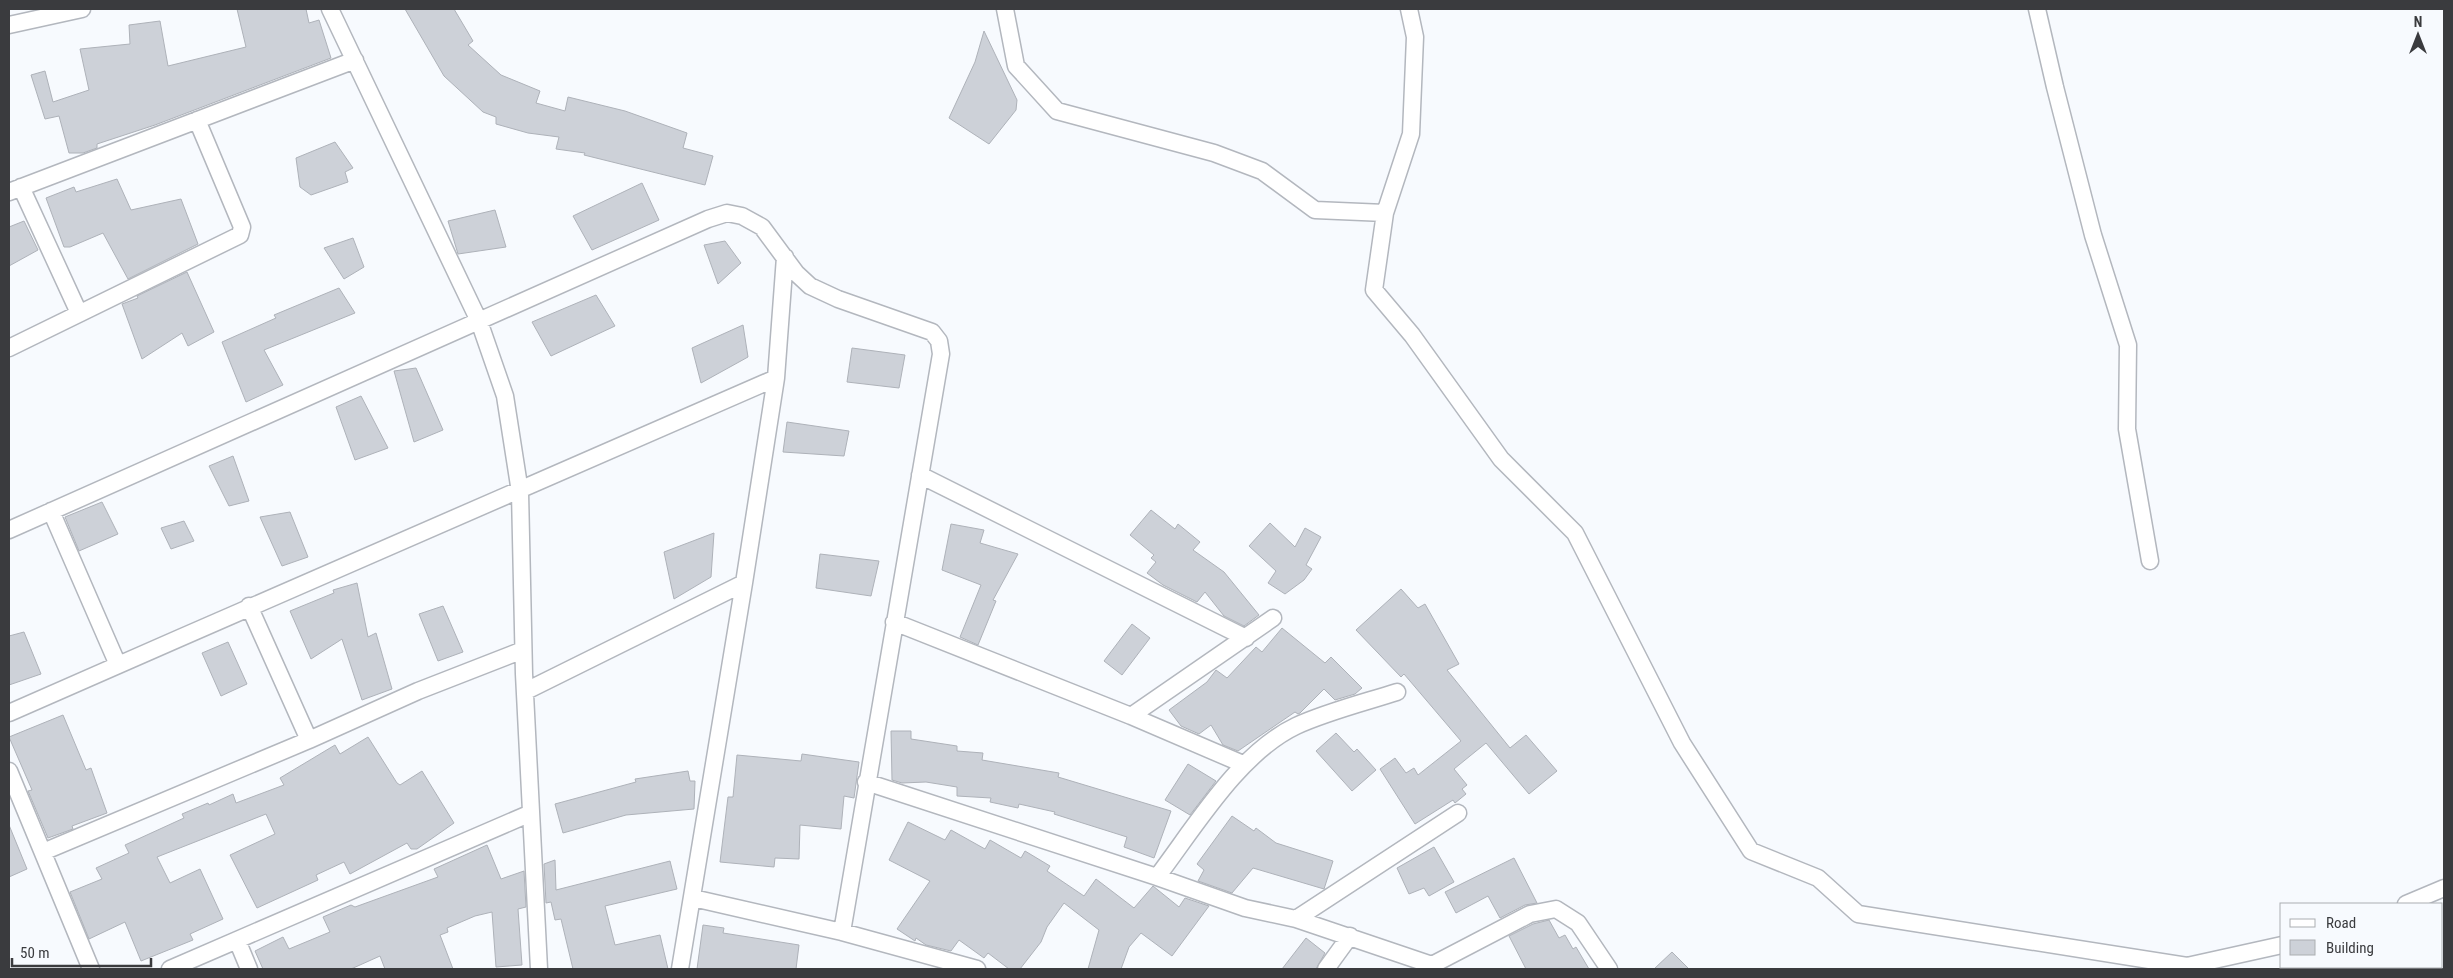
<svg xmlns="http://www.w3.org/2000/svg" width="2453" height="978" font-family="'Roboto Condensed',sans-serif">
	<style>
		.building { fill: #cdd1d8; stroke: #aeb2b9 }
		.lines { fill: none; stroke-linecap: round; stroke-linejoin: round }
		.minor-casing { stroke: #b3b7be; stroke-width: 19 }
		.minor { stroke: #fff; stroke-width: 16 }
	</style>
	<rect width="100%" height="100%" fill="#f7fafe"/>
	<path class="building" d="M237 9H306L309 23 319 20 331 58 155 125 97 144V148L83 153H69L59 116 45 119 31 75 45 71 53 102 89 90 80 49 130 44 129 25 160 21 168 66 246 47Z
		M405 9H454L473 41 468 45 501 75 540 91 536 103 565 111 568 97 625 111 687 133 683 148 713 156 705 185 584 155 585 153 556 149 559 137 528 133 496 124V117L483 112 444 76Z
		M984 31 1017 100 1016 110 989 144 949 118 975 62Z
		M335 142 353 168 345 172 348 182 311 195 300 187 296 158Z
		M117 179 131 210 181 199 198 244 128 279 103 233 70 247H64L46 198 74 187 76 192Z
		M642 183 659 220 592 250 573 216Z
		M495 210 506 247 458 254 448 221Z
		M24 221 38 250 9 266V227Z
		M353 238 364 267 344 279 324 248Z
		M725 241 741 263 718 284 704 245Z
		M187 272 214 332 188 346 182 333 142 359 122 304 138 298 137 296Z
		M339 288 355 313 264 350 283 385 246 402 222 342 276 318 274 315Z
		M596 295 615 326 551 356 532 322Z
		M743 325 748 357 701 383 692 348Z
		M852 348 905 355 899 388 847 382Z
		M416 368 443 430 414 442 394 371Z
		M361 396 388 448 355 460 336 407Z
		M787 422 849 431 844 456 783 452Z
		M233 456 249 501 229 506 209 466Z
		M102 502 118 534 79 551 65 517Z
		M1151 510 1175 529 1178 524 1200 542 1193 550 1224 572 1259 615 1244 626 1224 616 1205 592 1197 602 1163 585 1147 573 1156 562 1151 558 1154 555 1130 535Z
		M290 512 308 557 282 566 260 517Z
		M184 521 194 541 171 549 161 528Z
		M1270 523 1295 547 1305 528 1321 537 1306 565 1312 569 1304 580 1285 594 1268 583 1276 571 1249 546Z
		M951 524 984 530 980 543 1018 554 993 600 996 601 978 645 960 637 981 585 942 570Z
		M714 533 711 577 674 599 664 552Z
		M820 554 879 561 871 596 816 588Z
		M357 583 368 637 376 633 392 689 362 700 342 639 311 659 290 611 334 593 333 590Z
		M1401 589 1418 608 1425 604 1459 664 1447 670 1510 748 1526 735 1557 771 1529 794 1486 743 1454 769 1467 785 1462 789 1466 794 1455 803 1453 800 1415 824 1380 769 1395 758 1406 773 1414 768 1418 775 1461 741 1404 674 1401 677 1356 630Z
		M443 606 463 652 438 661 419 614Z
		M1132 624 1150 638 1122 675 1104 661Z
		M1282 628 1325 663 1331 657 1362 688 1355 694 1335 700 1324 689 1300 713 1298 714 1295 712 1238 751 1223 745 1211 725 1199 734 1181 726 1169 710 1207 682 1216 670 1227 678 1256 647 1262 652Z
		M24 632 41 674 9 685V636Z
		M228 642 247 684 221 696 202 653Z
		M63 715 86 770 91 768 107 813 72 826 73 829 48 838 28 791 32 790 9 737Z
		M891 731H911V739L957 746V751L983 753 982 760 1059 773 1058 777 1171 811 1154 858 1124 847 1127 837 1054 814 1055 812 1019 804 1018 808 990 802 991 798 957 796V787L926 782 902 783 892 780Z
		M1336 733 1354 752 1357 749 1376 770 1352 791 1316 751Z
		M368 737 397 783 400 785 422 771 454 823 417 849H411L407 843 350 874 344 862 316 875 318 880 257 908 230 855 275 834 266 814 157 857 170 883 200 869 223 919 190 934 193 940 141 961 125 922 89 939 70 892 102 879 96 868 129 853 125 845 184 818 182 814 208 803 209 805 233 794 236 803 284 785 280 778 335 745 340 754Z
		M802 754 859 762 854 798 844 796 841 829 800 825 799 859 775 858 774 867 720 862 728 797H733L737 755 801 761Z
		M1188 764 1216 781 1190 815 1165 800Z
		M688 771 690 781H695L694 809 626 815 563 833 555 804 636 782 635 779Z
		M1232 816 1254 831 1256 828 1276 843 1333 861 1324 889 1253 868 1232 893 1198 881 1204 870 1197 864Z
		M908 822 945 840 951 830 985 849 990 840 1021 858 1025 851 1050 866 1047 871 1084 896 1096 879 1134 908 1153 886 1179 907 1185 898 1209 906 1172 956 1141 933 1129 947 1121 969H1088L1099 930 1064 903 1047 927 1041 942 1020 969H1009L988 953 984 958 959 940 951 951 926 945 916 938 915 941 897 929 930 881 889 860Z
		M9 825 27 869 9 877Z
		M487 845 501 879 524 871 526 907 518 909 522 965 496 967 492 912 475 916 447 928 448 932 440 935 453 969H385L380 956 351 969H263L255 951 283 937 289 949 330 932 323 917 351 905 355 907 438 877 434 869Z
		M1434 847 1454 882 1429 896 1424 888 1409 894 1397 868Z
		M1514 858 1537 903 1525 905 1500 918 1488 896 1456 913 1445 892Z
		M555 860 556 890 670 861 677 889 605 906 615 945 660 935 668 969H573L561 919 555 920 551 902 546 903 544 864Z
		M1549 920 1559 938 1565 935 1573 949 1576 947 1589 969H1526L1509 936 1533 924Z
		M703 925 724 928 723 933 799 945 796 969H697Z
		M1306 938 1325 953 1316 969H1282Z
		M1672 952 1689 969H1654Z"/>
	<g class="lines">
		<g class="minor-casing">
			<path id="minor" d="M330 9 479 321 505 396 520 492 524 674 539 969
				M1005 9 1016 66 1057 111 1214 153 1262 171 1315 210 1385 213 1411 134 1415 37 1409 9
				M2037 9 2055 87 2093 235 2128 345 2127 429 2150 561
				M9 25 82 9
				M21 187 79 313
				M9 192 355 60
				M1385 213 1374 290 1412 335 1501 459 1575 533 1682 743 1751 851 1818 878 1858 914 2187 966 2282 945
				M9 348 240 235 242 227 197 120
				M920 475 1246 638
				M51 511 118 665
				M9 530 708 219 727 213 742 216 762 227 796 273 810 286 838 299 932 332 939 341 941 354 842 932
				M249 606 309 740
				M894 622 1131 716 1243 764
				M526 691 744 583
				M9 713C264 600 521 492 776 378
				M1131 716 1273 618
				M9 771 91 969
				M866 782 1157 877 1245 908 1296 919 1432 965 1435 969
				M43 852 309 740 418 691 523 650
				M1157 877C1195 827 1239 753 1296 726 1326 712 1366 702 1397 692
				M693 898 842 932 977 969
				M2406 904 2444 888
				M1296 919 1458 813
				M237 940 249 969
				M1432 965 1530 914 1556 909 1578 923 1609 969
				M170 969 531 813
				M680 969 744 583 776 378 785 257
				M1326 969 1350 936"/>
		</g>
		<use href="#minor" class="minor"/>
	</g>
	<rect width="2453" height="978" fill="none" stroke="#3a3b3e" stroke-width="20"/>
	<rect x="2280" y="903" width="162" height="65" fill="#f7fafe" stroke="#abaeb1"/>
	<rect x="2290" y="919" width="25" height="8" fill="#ffffff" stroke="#abaeb1"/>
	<text x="2326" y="928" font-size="15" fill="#3a3b3e">Road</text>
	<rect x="2290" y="940" width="25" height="15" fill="#cdd1d8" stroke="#abaeb1"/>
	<text x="2326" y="953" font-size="15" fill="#3a3b3e">Building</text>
	<g transform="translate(2418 35)" stroke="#f7fafe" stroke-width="4" paint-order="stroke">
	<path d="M0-4L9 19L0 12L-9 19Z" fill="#3a3b3e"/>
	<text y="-8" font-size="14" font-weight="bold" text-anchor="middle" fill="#3a3b3e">N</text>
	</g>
	<path d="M12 958v8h139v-8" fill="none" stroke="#3a3b3e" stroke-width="2.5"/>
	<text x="20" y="958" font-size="15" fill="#3a3b3e" stroke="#f7fafe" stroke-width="4" paint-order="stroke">50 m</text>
</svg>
